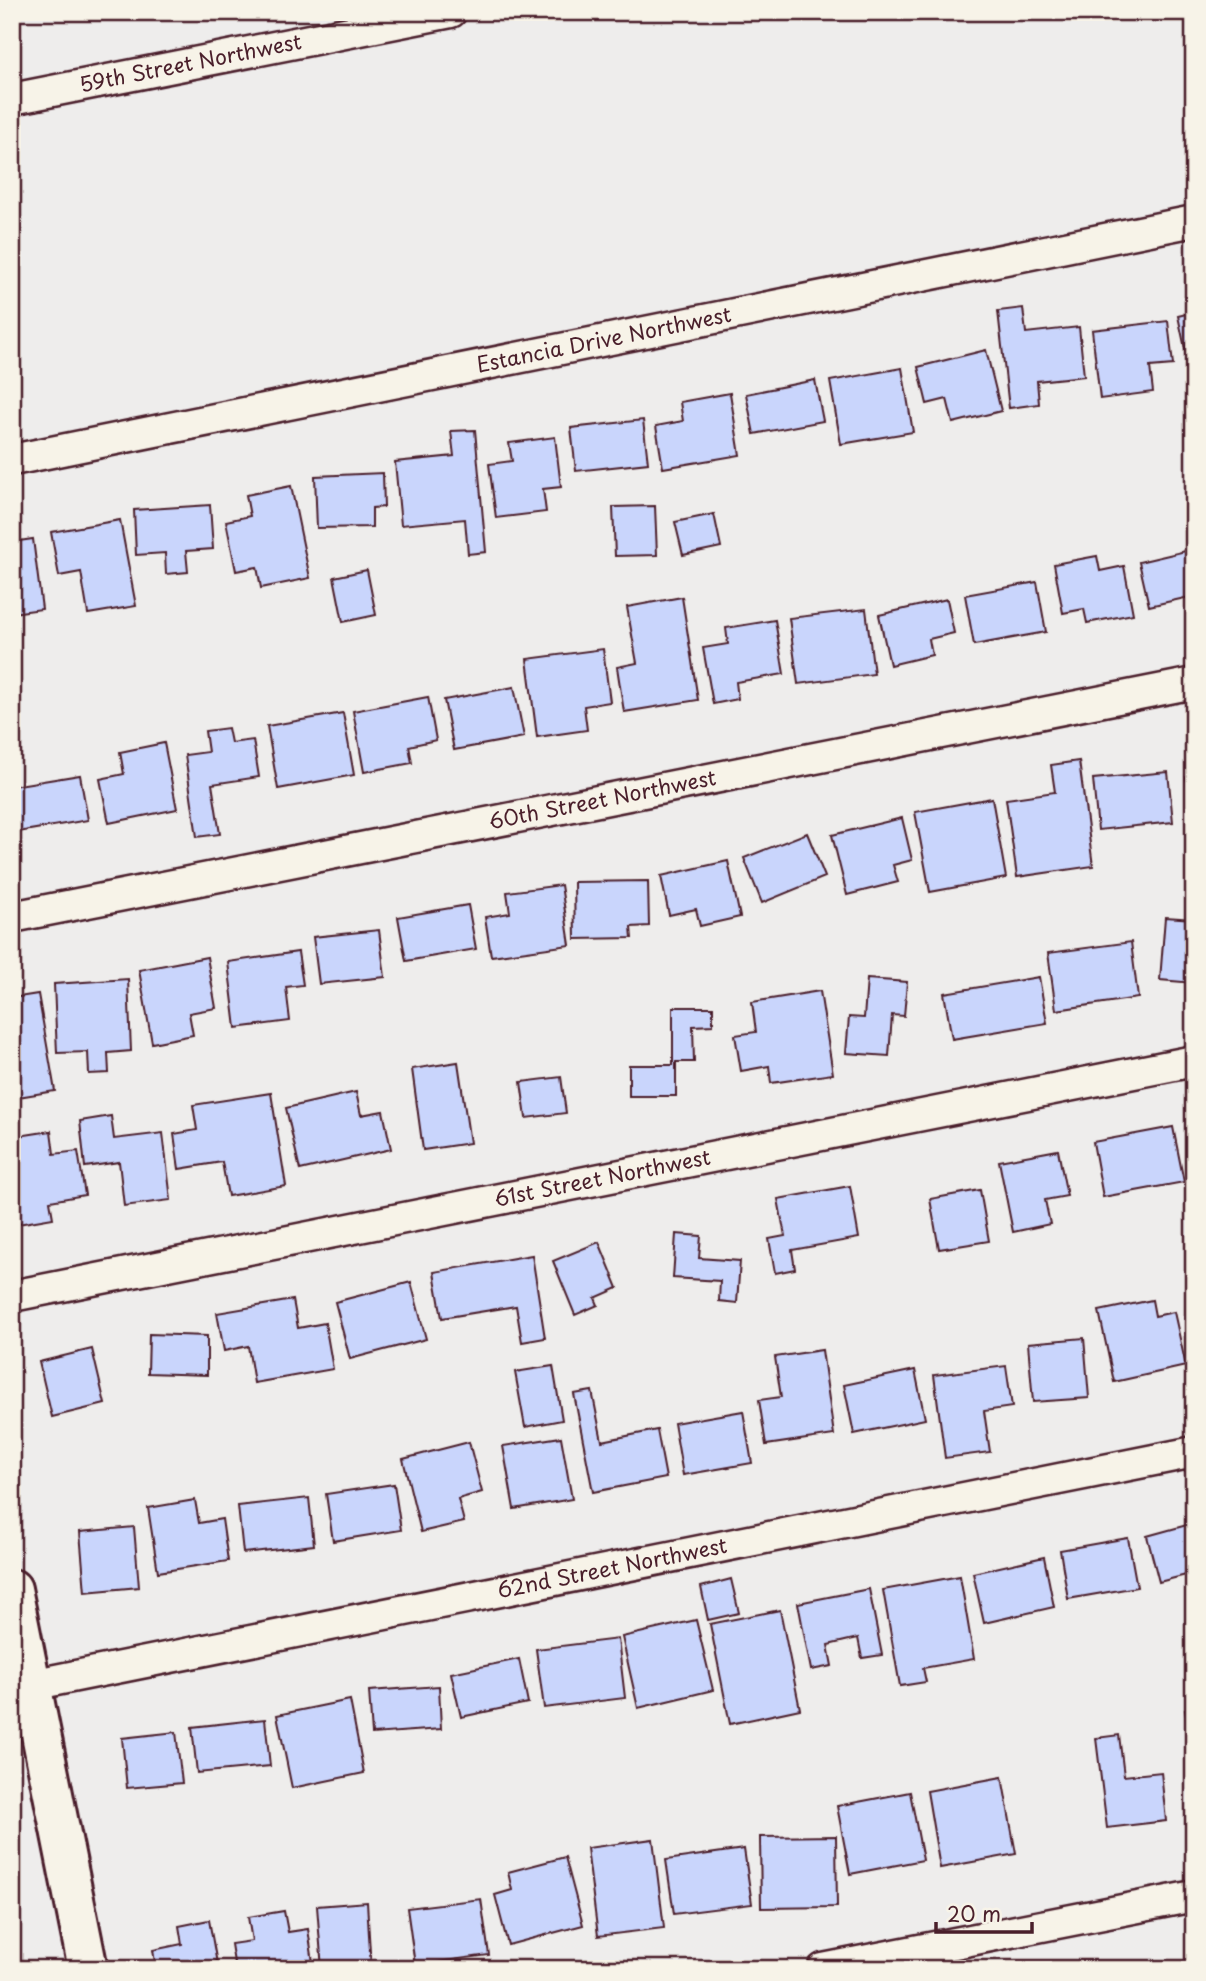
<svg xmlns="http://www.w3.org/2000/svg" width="1206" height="1981" font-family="'Playpen Sans',sans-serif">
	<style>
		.building { fill: #c9d5fc; stroke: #4a1f2b; stroke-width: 2 }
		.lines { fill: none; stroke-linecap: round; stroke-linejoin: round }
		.street-casing { stroke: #4a1f2b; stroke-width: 35 }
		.secondary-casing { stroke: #4a1f2b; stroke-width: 44 }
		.street { stroke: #f7f3e8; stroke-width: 30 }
		.secondary { stroke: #f7f3e8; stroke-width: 38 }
		.labels { text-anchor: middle; stroke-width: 7; stroke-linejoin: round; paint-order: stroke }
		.street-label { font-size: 21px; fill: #4a1f2b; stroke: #f7f3e8 }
	</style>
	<rect width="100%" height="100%" fill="#eeedec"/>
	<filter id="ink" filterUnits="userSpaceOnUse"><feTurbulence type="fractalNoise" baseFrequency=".0143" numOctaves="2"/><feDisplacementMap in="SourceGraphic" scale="14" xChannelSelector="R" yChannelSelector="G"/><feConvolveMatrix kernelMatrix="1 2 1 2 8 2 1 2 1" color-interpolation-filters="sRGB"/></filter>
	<g filter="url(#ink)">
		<path class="building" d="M1023 308 1026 333 1079 327 1084 376 1037 381 1039 404 1009 408 998 311Z
			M1194 312V375L1191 376 1178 316Z
			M1168 321 1173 365 1150 367 1153 392 1100 399 1092 330Z
			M986 350 1001 411 953 423 947 399 927 404 918 367Z
			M902 368 913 432 841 444 830 381Z
			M815 380 823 421 754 434 746 394Z
			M730 393 740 455 663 468 656 426 683 421 680 402Z
			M643 420 648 463 576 471 571 428Z
			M475 430 486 552 468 554 465 519 401 525 395 462 454 456 451 431Z
			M555 437 561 487 543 489 546 512 496 518 489 464 512 461 509 443Z
			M383 473 384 507 372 508V527L317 528 315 476Z
			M291 486 310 578 261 588 257 567 236 571 226 521 250 516 246 495Z
			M210 505 213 549 186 551 188 572 166 574 165 553 136 555 134 510Z
			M655 506 657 555 615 556 613 507Z
			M714 514 721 547 683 555 675 522Z
			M120 520 136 606 88 614 81 572 59 576 51 532Z
			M33 539 42 609 12 613V542Z
			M1194 549V596L1149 606 1139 562Z
			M1097 556 1100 571 1124 566 1133 614 1087 623 1084 609 1063 613 1054 564Z
			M367 570 376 615 343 622 334 577Z
			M1037 582 1046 632 974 645 965 595Z
			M682 597 698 700 624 712 617 667 637 663 627 607Z
			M947 599 954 633 929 639 932 655 890 665 879 615Z
			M866 609 874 674 798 684 789 618Z
			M775 620 784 674 736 682 738 699 713 704 703 648 728 644 726 628Z
			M603 649 610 702 584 706 587 730 537 737 527 659Z
			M514 687 524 737 454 750 444 700Z
			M428 697 436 740 409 746 412 763 364 772 353 711Z
			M343 713 354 775 278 789 267 726Z
			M228 728 231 743 253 740 259 777 212 784 220 834 197 837 185 755 208 752 205 731Z
			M164 743 177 809 109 823 100 779 124 774 120 752Z
			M1079 761 1093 866 1017 877 1006 799 1055 792 1051 765Z
			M1168 772 1173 822 1098 830 1093 779Z
			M80 775 88 820 18 832 12 786Z
			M1194 776V822L1186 777Z
			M992 798 1006 878 930 892 915 812Z
			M902 818 912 860 893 865 898 882 847 895 832 835Z
			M807 833 825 877 762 903 744 858Z
			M728 861 740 917 700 926 696 909 669 915 661 876Z
			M648 881 649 926 631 927 632 938 575 939 574 882Z
			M561 885 570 945 491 956 485 917 510 913 507 892Z
			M468 905 476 949 406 961 398 917Z
			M1165 917 1194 919V983L1160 980Z
			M379 930 385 977 319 984 313 937Z
			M1131 942 1138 998 1056 1010 1048 953Z
			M298 952 303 985 286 987 290 1021 236 1028 228 962Z
			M207 957 216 1008 189 1013 193 1035 152 1043 139 970Z
			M1039 977 1047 1023 952 1039 944 993Z
			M128 979 131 1051 108 1053 109 1073 89 1074 88 1052 57 1053 54 984Z
			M867 979 907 982 904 1016 892 1015 889 1056 846 1053 849 1017 864 1018Z
			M820 991 833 1074 771 1083 769 1066 741 1071 735 1035 756 1032 752 1002Z
			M38 994 55 1091 12 1098V998Z
			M673 1007H713V1025L693 1026 694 1062H676V1096H629V1065H673Z
			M458 1062 470 1143 423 1150 412 1069Z
			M561 1077 566 1113 526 1118 521 1082Z
			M356 1092 361 1115 383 1111 391 1149 300 1170 286 1108Z
			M271 1093 286 1186 228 1196 222 1162 179 1169 174 1134 197 1130 193 1105Z
			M111 1116 114 1139 163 1133 171 1200 124 1206 119 1162 85 1167 80 1121Z
			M1173 1127 1184 1182 1103 1197 1093 1142Z
			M51 1131 54 1154 78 1151 85 1195 50 1201 53 1218 12 1225V1137Z
			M1058 1150 1067 1196 1045 1200 1050 1224 1013 1232 999 1161Z
			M850 1186 859 1238 792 1250 795 1269 775 1273 769 1239 785 1236 778 1199Z
			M980 1190 989 1241 939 1249 930 1199Z
			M676 1234 701 1236 699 1258 740 1261 737 1303 719 1301 720 1281 673 1278Z
			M599 1242 618 1288 595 1298 598 1305 575 1315 553 1261Z
			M532 1255 545 1338 522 1342 516 1306 442 1318 434 1272Z
			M411 1282 426 1339 350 1359 335 1302Z
			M293 1300 298 1328 325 1323 333 1369 254 1383 248 1346 224 1351 217 1313Z
			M1152 1300 1155 1316 1174 1312 1186 1366 1114 1382 1099 1311Z
			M149 1334 207 1336V1375L148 1373Z
			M1084 1338 1089 1398 1033 1402 1028 1343Z
			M92 1349 105 1404 52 1417 39 1362Z
			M822 1350 834 1435 766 1445 759 1400 781 1397 775 1357Z
			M553 1366 562 1420 525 1427 515 1372Z
			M1006 1366 1012 1407 984 1411 990 1452 945 1458 934 1375Z
			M915 1370 925 1419 854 1434 844 1385Z
			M592 1391 602 1441 657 1430 666 1478 593 1492 574 1394Z
			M743 1411 752 1463 683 1475 674 1423Z
			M561 1437 572 1499 514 1509 503 1446Z
			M469 1442 482 1492 458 1499 464 1522 421 1532 403 1459Z
			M394 1484 401 1530 333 1541 326 1494Z
			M309 1498 314 1545 243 1553 238 1506Z
			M195 1500 199 1523 222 1519 228 1561 158 1572 148 1508Z
			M1194 1523V1573L1159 1582 1147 1536Z
			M134 1527 139 1587 85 1592 80 1532Z
			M1128 1538 1137 1587 1068 1599 1060 1550Z
			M1044 1557 1054 1607 984 1623 973 1573Z
			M960 1576 974 1659 923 1668 926 1682 900 1686 883 1590Z
			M731 1579 739 1613 708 1620 701 1587Z
			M869 1589 882 1655 862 1658 858 1638 828 1645 832 1666 811 1670 798 1603Z
			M780 1610 800 1709 730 1724 710 1624Z
			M696 1620 713 1690 638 1708 622 1637Z
			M618 1639 625 1698 544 1708 536 1649Z
			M519 1659 528 1703 461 1717 451 1673Z
			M439 1686 441 1729 372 1734 369 1691Z
			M350 1700 364 1773 292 1788 277 1715Z
			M1194 1708V1763L1185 1710Z
			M265 1719 270 1766 197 1773 192 1727Z
			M176 1732 182 1783 127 1788 122 1738Z
			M1119 1735 1124 1776 1161 1772 1166 1821 1107 1828 1096 1738Z
			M1002 1777 1016 1854 940 1868 927 1791Z
			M910 1792 923 1860 850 1874 837 1806Z
			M836 1836 837 1907 761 1908 760 1837Z
			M653 1839 664 1928 598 1936 587 1848Z
			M744 1849 752 1904 674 1914 666 1860Z
			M565 1857 583 1925 508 1945 495 1895 512 1890 508 1872Z
			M481 1899 489 1955 415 1965 407 1908Z
			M367 1902 371 1969H322L317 1906Z
			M284 1911 288 1932 308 1929 314 1969H235L231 1944 252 1941 248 1917Z
			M209 1920 218 1969H156L153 1950 182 1944 179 1926Z"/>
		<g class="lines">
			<g class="street-casing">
				<g id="street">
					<path id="s1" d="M12 99 451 12"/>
					<path id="s2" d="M12 460 1194 221"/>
					<path id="s3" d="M12 917 1194 683"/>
					<path id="s4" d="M12 1296 1194 1061"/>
					<path id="s5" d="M31 1685 1194 1452"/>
					<path d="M823 1969 1194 1896"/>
				</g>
			</g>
			<g class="secondary-casing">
				<path id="secondary" d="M12 1589 88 1969"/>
			</g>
			<use href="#street" class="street"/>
			<use href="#secondary" class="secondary"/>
		</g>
	</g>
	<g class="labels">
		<g class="street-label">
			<text dy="7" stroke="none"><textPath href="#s1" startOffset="182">59th Street Northwest</textPath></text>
			<text dy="7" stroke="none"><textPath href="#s2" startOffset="604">Estancia Drive Northwest</textPath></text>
			<text dy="7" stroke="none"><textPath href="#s3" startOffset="602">60th Street Northwest</textPath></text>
			<text dy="7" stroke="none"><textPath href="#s4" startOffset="602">61st Street Northwest</textPath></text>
			<text dy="7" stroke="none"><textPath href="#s5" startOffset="593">62nd Street Northwest</textPath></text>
		</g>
	</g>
	<rect width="1206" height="1981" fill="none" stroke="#f7f3e8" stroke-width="42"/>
	<rect x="21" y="21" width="1164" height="1939" fill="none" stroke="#4a1f2b" stroke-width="2.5" filter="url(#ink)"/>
	<path d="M936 1922v10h96v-10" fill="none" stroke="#4a1f2b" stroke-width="3.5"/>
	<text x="947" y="1922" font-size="21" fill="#4a1f2b" stroke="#f7f3e8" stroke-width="5" paint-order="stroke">20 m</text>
</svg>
